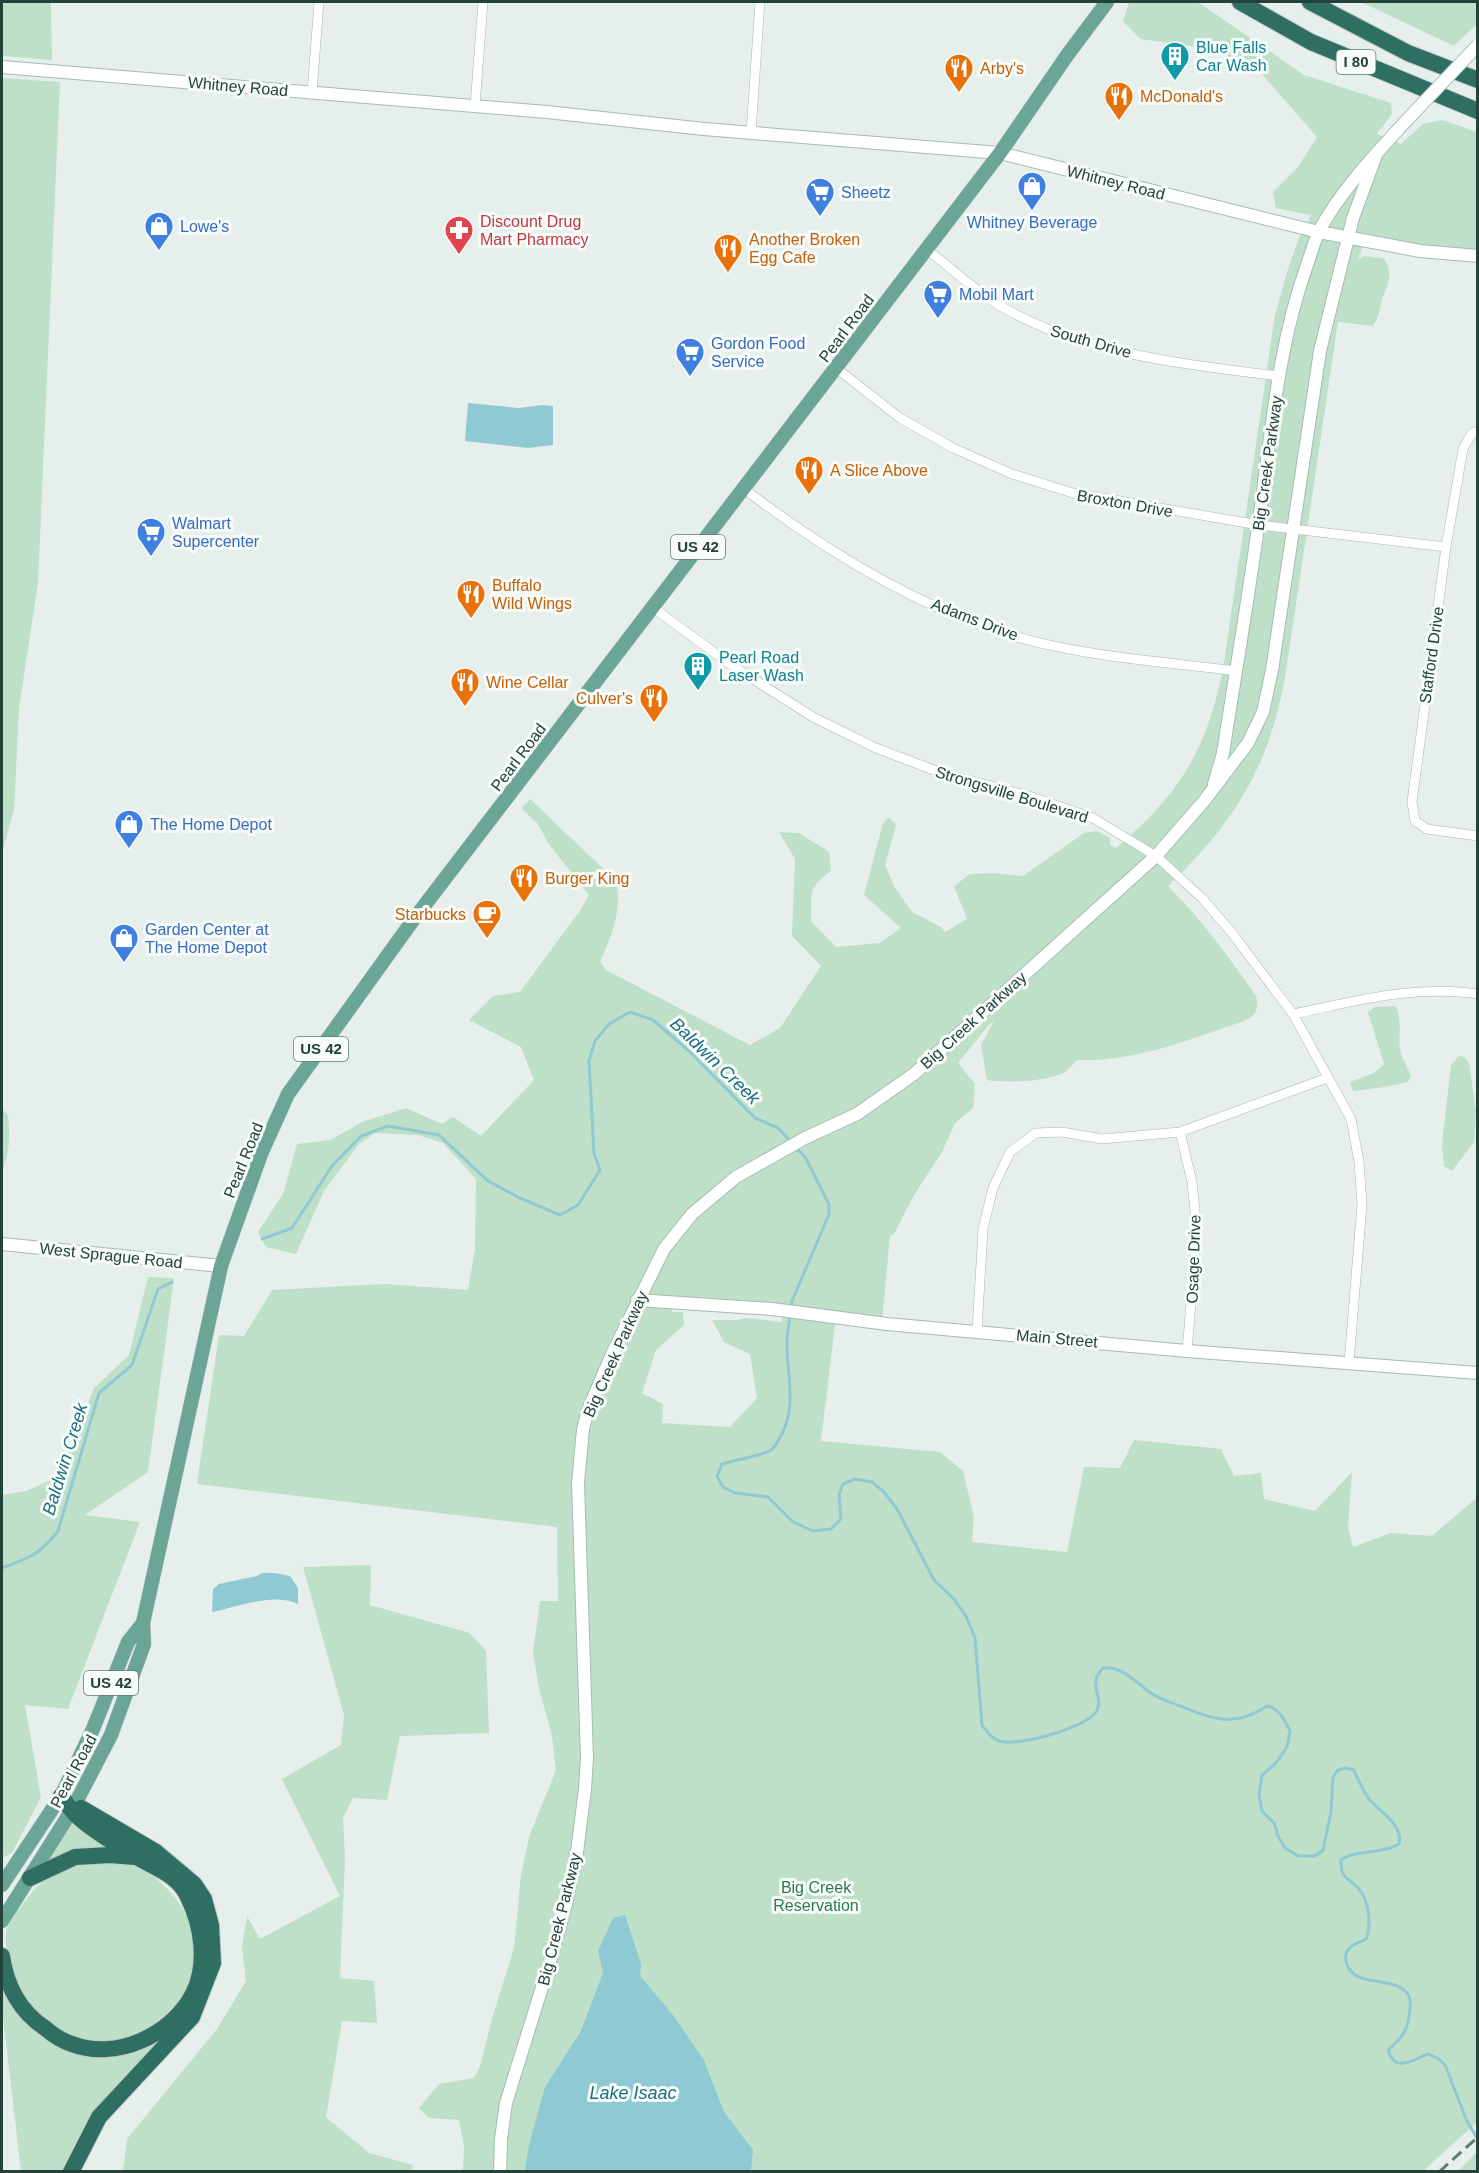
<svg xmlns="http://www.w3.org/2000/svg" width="1479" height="2173" font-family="Arial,sans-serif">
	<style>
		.green { fill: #bfe0c8; fill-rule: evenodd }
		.water { fill: #8ec9d4 }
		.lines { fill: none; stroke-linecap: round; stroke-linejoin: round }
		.stream { stroke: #8ec9d4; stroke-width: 3 }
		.street-casing { stroke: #a8b8b2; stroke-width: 10 }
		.secondary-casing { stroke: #a4bbb3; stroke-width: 14 }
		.primary-casing { stroke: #c2cac8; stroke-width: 15 }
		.highway-casing { stroke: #c2cac8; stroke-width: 18 }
		.street { stroke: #fff; stroke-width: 9 }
		.secondary { stroke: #fff; stroke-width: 12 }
		.primary { stroke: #6aa596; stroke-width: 14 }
		.highway { stroke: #2f6f62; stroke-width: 16 }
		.rail { stroke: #5f7d75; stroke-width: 3; stroke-dasharray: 12 6; stroke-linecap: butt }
		.secondary-bridge-casing { stroke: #a4bbb3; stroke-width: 14; stroke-linecap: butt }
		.secondary-bridge { stroke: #fff; stroke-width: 12 }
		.labels { text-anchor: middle; stroke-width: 6; stroke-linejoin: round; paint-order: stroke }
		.shield { fill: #f7fbf9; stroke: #637a73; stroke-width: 1.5 }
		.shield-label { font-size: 15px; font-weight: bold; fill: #24423a }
		.culture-label { font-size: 16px; fill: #0d838f; stroke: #f7fbf9; text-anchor: start }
		.food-label { font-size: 16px; fill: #c56008; stroke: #f7fbf9; text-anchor: start }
		.street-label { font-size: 16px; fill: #24423a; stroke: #f7fbf9 }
		.shop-label { font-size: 16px; fill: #366cbe; stroke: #f7fbf9; text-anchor: start }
		.health-label { font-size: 16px; fill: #be3a42; stroke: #f7fbf9; text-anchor: start }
		.park-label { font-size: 16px; fill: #2d7a4b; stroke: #f7fbf9 }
		.water-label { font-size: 18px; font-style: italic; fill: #1c6f80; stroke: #f7fbf9 }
	</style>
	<rect width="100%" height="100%" fill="#e6efeb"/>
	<path class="green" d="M2 2H51L52 60 2 56Z
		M1129 2H1198L1304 75 1391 103 1392 114 1377 134 1401 144 1423 124 1442 120 1477 132 1478 249H1475L1474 255 1365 240 1358 259 1365 256 1383 258C1395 274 1388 282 1382 299 1379 311 1380 315 1373 326L1338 322 1285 678C1268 769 1234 823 1168 886 1202 920 1229 957 1256 996 1258 1004 1258 1012 1251 1017 1243 1023 1230 1025 1221 1029 1175 1045 1126 1062 1077 1060 1073 1064 1069 1070 1063 1073 1044 1082 1007 1083 987 1080L981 1045 994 1021 987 1027 958 1063 975 1084 973 1108 955 1123 942 1152 914 1195 894 1234 890 1236 882 1321 836 1318 821 1441 940 1452 963 1471 974 1517 972 1542 1067 1552 1084 1467 1120 1468 1134 1440 1221 1449 1234 1476 1261 1473 1264 1499 1315 1511 1352 1472 1348 1527 1353 1547 1391 1533 1432 1536 1474 1500H1477V2122L1422 2172 463 2171 464 2147 459 2120 429 2118 419 2108 439 2084 474 2078 480 2067 491 2022 514 1948 521 1875 529 1837 556 1770 552 1736 539 1688 533 1652 540 1601H558L557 1527 197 1484 219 1335 244 1336 272 1290 385 1284 468 1290 475 1249 476 1179 443 1143 418 1135 375 1133 359 1144 324 1191 296 1254 266 1247 258 1232 283 1194 297 1144 330 1140 362 1122 406 1108 442 1124 453 1117 481 1136 534 1080 521 1047 469 1020 493 996 520 992 579 912 589 895 548 843 537 823 521 808 530 799 615 880C624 907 611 937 600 962L606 970 750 1045 780 1028 821 966 792 936 795 859 779 832 799 833 829 852 831 871C807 888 812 893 811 921L836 947 880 943 901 928 864 895 883 823 889 817 896 825 885 865 894 886 912 912 941 927 945 932 967 919 954 886 970 874 992 873 1023 876 1084 833 1097 831 1110 838V845L1116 848C1180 794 1206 751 1223 669L1275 315 1287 272 1304 224 1307 225 1311 215 1276 208 1273 192 1298 167 1317 137 1255 66 1193 46 1140 39 1123 21ZM673 1303 783 1313 782 1322 746 1318 737 1320H712L724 1342 750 1354 757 1398 730 1427 662 1423 663 1404 642 1393 656 1350 684 1325 683 1312H672Z
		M1361 2H1477V27L1475 26 1454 46Z
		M2 78 60 82 38 583 19 708 14 810 2 852Z
		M1395 1006C1403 1017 1398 1035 1400 1049 1401 1058 1408 1067 1411 1076L1408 1082 1385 1087 1353 1091 1350 1082 1374 1073 1384 1064 1368 1012 1375 1007Z
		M1459 1056 1465 1057 1469 1063 1476 1111 1474 1142 1452 1171 1444 1166 1442 1144 1451 1065Z
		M2 1109 8 1115C10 1135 10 1152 2 1171Z
		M148 1277 174 1278 148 1472 85 1515 140 1522 68 1709 25 1705 41 1797 12 1853 2 1858V1495L26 1491 60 1476 94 1388 129 1355Z
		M371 1565 370 1605 470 1633 486 1651 489 1733 400 1736 387 1800 353 1798 343 1818 345 1859 340 1978 374 1981 377 2023 342 2021 326 2117 369 2153 413 2165 411 2171H123L127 2139 217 2029 246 1981 242 1946 247 1916 260 1939 340 1896 282 1779 341 1745 344 1715 303 1567Z
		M69 1823 109 1846 44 1865Z
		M82 1861C104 1861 124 1862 145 1870 152 1872 157 1879 162 1884 189 1907 205 1948 189 1982 185 1991 180 2002 174 2010 146 2046 88 2054 51 2028 33 2016 23 1996 15 1977 10 1964 4 1947 6 1933 6 1925 22 1905 27 1898 44 1878 57 1869 82 1861Z
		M4 1983 85 2053 174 2026 67 2171H21L2 2009V1987Z
		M1477 2152V2171L1459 2170Z"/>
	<path class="water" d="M468 403 519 408 541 405 553 406V445L528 448 465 441Z
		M262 1573H275L290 1576 298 1588V1604C273 1592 238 1607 212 1612L213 1589 219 1584 257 1576Z
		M625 1915 641 1964 640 1976 673 2015 704 2060 724 2112 753 2150 751 2171H525L529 2145 545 2087 581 2031 603 1973 598 1951 613 1918Z"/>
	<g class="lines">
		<path class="stream" d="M262 1239 292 1228 332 1166 361 1136 388 1126 439 1135 488 1181 520 1198 560 1215 578 1205 600 1170 594 1153 589 1061 595 1041 609 1024 630 1012 653 1020 689 1051 755 1118 778 1128 791 1142
			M791 1309 792 1301 829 1214V1204L805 1157 795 1147
			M790 1315C789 1326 786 1337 787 1348 788 1380 797 1410 779 1439 777 1443 775 1447 771 1450 755 1458 738 1459 722 1464L717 1476 723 1487 735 1493 768 1497 793 1522 813 1531 831 1529 841 1519 839 1495 843 1484 855 1479 872 1482 884 1492 897 1509 934 1580 953 1598 966 1616 975 1638 982 1725C987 1732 991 1738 999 1741 1018 1747 1085 1728 1096 1712 1103 1702 1094 1691 1096 1680 1096 1676 1100 1672 1103 1668 1123 1666 1136 1683 1151 1693 1159 1699 1171 1702 1180 1706 1213 1719 1235 1728 1267 1706 1279 1708 1285 1721 1290 1731L1287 1747 1276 1763 1262 1775 1259 1795 1262 1811 1274 1823 1278 1836 1285 1848 1298 1856H1315L1323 1850 1331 1812 1333 1777 1338 1770 1346 1768 1354 1770C1358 1780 1363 1790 1369 1799 1381 1813 1403 1824 1399 1844 1380 1855 1356 1849 1341 1860 1341 1880 1347 1876 1358 1888 1369 1900 1372 1924 1366 1939 1361 1942 1353 1944 1350 1948 1346 1951 1345 1956 1346 1961 1352 1990 1393 1974 1408 1994 1412 2000 1410 2009 1409 2016 1407 2032 1400 2040 1388 2050 1395 2074 1414 2059 1428 2054L1439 2059 1445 2065 1467 2121 1478 2140
			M2 1568C27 1559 41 1554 58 1531L99 1393 132 1365 158 1289 172 1282"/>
		<g class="street-casing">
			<path id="street" d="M312 92 319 2
				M475 106 483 2
				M751 132 760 2
				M926 249C949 266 978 293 1002 307 1087 355 1184 364 1279 376
				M836 368 900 418 953 448 1012 474 1073 493 1259 525 1446 547
				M1478 431 1472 433 1463 449 1446 547 1412 802 1415 821 1427 829 1478 836
				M743 488C820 547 905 600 997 631 1073 656 1157 661 1236 671
				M652 607 734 667 813 717 876 748 939 772 1029 796 1093 818 1156 856 1202 898 1232 933 1293 1014 1351 1119 1359 1162 1362 1204 1349 1363
				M1293 1014C1353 1002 1415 984 1478 994
				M1180 1132 1192 1182 1197 1231 1187 1351
				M977 1331 983 1229 993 1188 1010 1152 1036 1133 1062 1132 1102 1139 1180 1132 1327 1078"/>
		</g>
		<g class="secondary-casing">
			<path id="secondary" d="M2 67 547 112 704 129 1000 153 1319 232 1420 251 1478 256
				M1214 784 1223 753C1236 670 1250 588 1261 506 1272 425 1279 343 1307 265 1311 254 1314 242 1319 231 1341 190 1375 155 1406 121
				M2 1244 221 1266
				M637 1300 772 1309 887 1324 1187 1351 1478 1373
				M500 2172 501 2139 506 2103 552 1955 566 1904 577 1852 585 1789 587 1758 578 1483 583 1429 588 1410 612 1354 664 1249 692 1214 736 1177 805 1138 857 1114 914 1074 1156 856 1204 801 1248 743 1263 712 1272 670 1320 351 1353 218 1376 155"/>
		</g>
		<g class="primary-casing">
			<path id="primary" d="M2 1885 61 1796 93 1729 128 1642 143 1623
				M2 1921 72 1810 111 1735 144 1644 143 1623 221 1266 261 1154 288 1094 411 923 1000 153 1068 54 1107 2"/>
		</g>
		<g class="highway-casing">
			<path id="highway" d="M1240 2 1311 42 1478 111
				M1310 2 1408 53 1478 80
				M30 1878 75 1857 110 1855 135 1857
				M2 1956C6 1985 20 2012 45 2028 53 2035 62 2041 72 2044 116 2061 172 2035 193 1994 208 1964 202 1926 188 1897 178 1874 154 1868 135 1856 117 1845 93 1831 78 1817 72 1811 66 1803 61 1796
				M71 2172 99 2117 192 2017 213 1963 211 1925 204 1899 194 1884 156 1852 81 1808"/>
		</g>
		<use href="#street" class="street"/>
		<use href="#secondary" class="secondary"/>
		<use href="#primary" class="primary"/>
		<use href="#highway" class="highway"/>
		<path class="rail" d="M1439 2172 1478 2137"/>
		<g class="secondary-bridge-casing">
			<path id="secondary-bridge" d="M1406 121 1478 45"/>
		</g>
		<use href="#secondary-bridge" class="secondary-bridge"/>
	</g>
	<defs>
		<g id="building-pin" transform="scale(1.5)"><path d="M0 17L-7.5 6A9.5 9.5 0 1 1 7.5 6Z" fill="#0f9aa8" stroke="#f7fbf9"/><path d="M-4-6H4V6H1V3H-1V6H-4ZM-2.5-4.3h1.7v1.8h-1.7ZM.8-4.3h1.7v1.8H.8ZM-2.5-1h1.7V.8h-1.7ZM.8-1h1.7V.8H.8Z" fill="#fff"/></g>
		<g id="restaurant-pin" transform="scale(1.5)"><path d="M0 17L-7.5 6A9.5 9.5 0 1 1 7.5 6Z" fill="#e8710a" stroke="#f7fbf9"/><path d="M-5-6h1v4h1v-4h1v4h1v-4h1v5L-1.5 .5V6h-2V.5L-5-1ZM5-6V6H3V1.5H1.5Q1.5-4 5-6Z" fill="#fff"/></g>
		<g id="shop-pin" transform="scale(1.5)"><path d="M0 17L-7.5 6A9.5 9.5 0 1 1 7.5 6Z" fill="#3f7fe0" stroke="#f7fbf9"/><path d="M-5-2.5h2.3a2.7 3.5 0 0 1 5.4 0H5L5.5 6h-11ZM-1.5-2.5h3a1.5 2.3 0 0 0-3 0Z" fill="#fff"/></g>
		<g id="supermarket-pin" transform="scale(1.5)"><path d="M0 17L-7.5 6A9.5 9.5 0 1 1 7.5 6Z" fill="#3f7fe0" stroke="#f7fbf9"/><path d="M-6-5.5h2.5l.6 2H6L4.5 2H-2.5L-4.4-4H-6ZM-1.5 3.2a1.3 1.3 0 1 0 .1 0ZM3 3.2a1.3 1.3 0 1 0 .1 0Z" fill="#fff"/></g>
		<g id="pharmacy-pin" transform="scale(1.5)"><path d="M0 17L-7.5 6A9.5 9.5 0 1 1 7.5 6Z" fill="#e0444e" stroke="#f7fbf9"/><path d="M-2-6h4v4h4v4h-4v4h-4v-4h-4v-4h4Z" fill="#fff"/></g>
		<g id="cafe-pin" transform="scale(1.5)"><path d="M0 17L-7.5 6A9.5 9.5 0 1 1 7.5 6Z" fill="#e8710a" stroke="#f7fbf9"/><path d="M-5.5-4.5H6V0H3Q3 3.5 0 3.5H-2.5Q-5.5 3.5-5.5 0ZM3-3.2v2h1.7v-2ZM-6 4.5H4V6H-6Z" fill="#fff"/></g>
	</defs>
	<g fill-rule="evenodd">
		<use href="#building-pin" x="1175" y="56"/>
		<use href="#restaurant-pin" x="959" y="68"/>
		<use href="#restaurant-pin" x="1119" y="96"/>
		<use href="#shop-pin" x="1032" y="186"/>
		<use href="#supermarket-pin" x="820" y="192"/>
		<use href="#shop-pin" x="159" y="226"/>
		<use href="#pharmacy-pin" x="459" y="230"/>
		<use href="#restaurant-pin" x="728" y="248"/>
		<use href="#supermarket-pin" x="938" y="294"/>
		<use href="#supermarket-pin" x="690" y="352"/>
		<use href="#restaurant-pin" x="809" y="470"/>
		<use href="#supermarket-pin" x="151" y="532"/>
		<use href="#restaurant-pin" x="471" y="594"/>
		<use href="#building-pin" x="698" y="666"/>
		<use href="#restaurant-pin" x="465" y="682"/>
		<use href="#restaurant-pin" x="654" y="698"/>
		<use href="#shop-pin" x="129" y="824"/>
		<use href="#restaurant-pin" x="524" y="878"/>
		<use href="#cafe-pin" x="487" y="914"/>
		<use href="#shop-pin" x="124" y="938"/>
	</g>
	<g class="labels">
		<g class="shield">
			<rect x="1336.5" y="50" width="39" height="24" rx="4.5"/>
			<rect x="671" y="535" width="54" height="24" rx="4.5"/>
			<rect x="294" y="1037" width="54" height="24" rx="4.5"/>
			<rect x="84" y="1671" width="54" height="24" rx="4.5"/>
		</g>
		<g class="shield-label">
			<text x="1356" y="67">I 80</text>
			<text x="698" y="552">US 42</text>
			<text x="321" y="1054">US 42</text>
			<text x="111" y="1688">US 42</text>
		</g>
		<g class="culture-label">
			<text x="1196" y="53">Blue Falls<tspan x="1196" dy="18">Car Wash</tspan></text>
			<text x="719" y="663">Pearl Road<tspan x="719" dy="18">Laser Wash</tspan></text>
		</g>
		<g class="food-label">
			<text x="980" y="74">Arby's</text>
			<text x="1140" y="102">McDonald's</text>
			<text x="749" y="245">Another Broken<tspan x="749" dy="18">Egg Cafe</tspan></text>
			<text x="830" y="476">A Slice Above</text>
			<text x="492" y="591">Buffalo<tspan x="492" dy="18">Wild Wings</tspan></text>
			<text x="486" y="688">Wine Cellar</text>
			<text x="633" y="704" text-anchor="end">Culver's</text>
			<text x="545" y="884">Burger King</text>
			<text x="466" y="920" text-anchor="end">Starbucks</text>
		</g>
		<g class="street-label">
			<text transform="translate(238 86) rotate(5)" y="6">Whitney Road</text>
			<text transform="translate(1116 182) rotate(14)" y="6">Whitney Road</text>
			<text transform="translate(846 328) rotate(-53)" y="6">Pearl Road</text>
			<text transform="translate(1091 341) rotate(16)" y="6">South Drive</text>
			<text transform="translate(1267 463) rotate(-82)" y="6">Big Creek Parkway</text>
			<text transform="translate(1125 503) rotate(10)" y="6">Broxton Drive</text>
			<text transform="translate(975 619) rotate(21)" y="6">Adams Drive</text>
			<text transform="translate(1431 655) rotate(-82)" y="6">Stafford Drive</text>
			<text transform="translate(518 757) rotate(-53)" y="6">Pearl Road</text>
			<text transform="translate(1012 794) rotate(17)" y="6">Strongsville Boulevard</text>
			<text transform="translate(973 1020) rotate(-42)" y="6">Big Creek Parkway</text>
			<text transform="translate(243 1160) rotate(-68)" y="6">Pearl Road</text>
			<text transform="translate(111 1255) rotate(6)" y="6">West Sprague Road</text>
			<text transform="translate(1193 1259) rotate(-88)" y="6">Osage Drive</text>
			<text transform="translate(1057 1338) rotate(5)" y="6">Main Street</text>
			<text transform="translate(615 1354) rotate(-66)" y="6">Big Creek Parkway</text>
			<text transform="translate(73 1771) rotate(-62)" y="6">Pearl Road</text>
			<text transform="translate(559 1919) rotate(-76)" y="6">Big Creek Parkway</text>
		</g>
		<g class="shop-label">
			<text x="841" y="198">Sheetz</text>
			<text x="1032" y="228" text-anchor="middle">Whitney Beverage</text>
			<text x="180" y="232">Lowe's</text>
			<text x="959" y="300">Mobil Mart</text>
			<text x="711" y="349">Gordon Food<tspan x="711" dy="18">Service</tspan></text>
			<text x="172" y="529">Walmart<tspan x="172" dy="18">Supercenter</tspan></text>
			<text x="150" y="830">The Home Depot</text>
			<text x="145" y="935">Garden Center at<tspan x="145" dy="18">The Home Depot</tspan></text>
		</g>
		<g class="health-label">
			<text x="480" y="227">Discount Drug<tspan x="480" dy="18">Mart Pharmacy</tspan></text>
		</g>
		<g class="park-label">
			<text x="816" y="1893">Big Creek<tspan x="816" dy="18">Reservation</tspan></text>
		</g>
		<g class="water-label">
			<text transform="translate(715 1061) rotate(44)" y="6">Baldwin Creek</text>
			<text transform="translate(65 1459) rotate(-73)" y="6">Baldwin Creek</text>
			<text x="633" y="2099">Lake Isaac</text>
		</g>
	</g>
	<rect width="1479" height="2173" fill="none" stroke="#24423a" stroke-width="6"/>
</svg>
